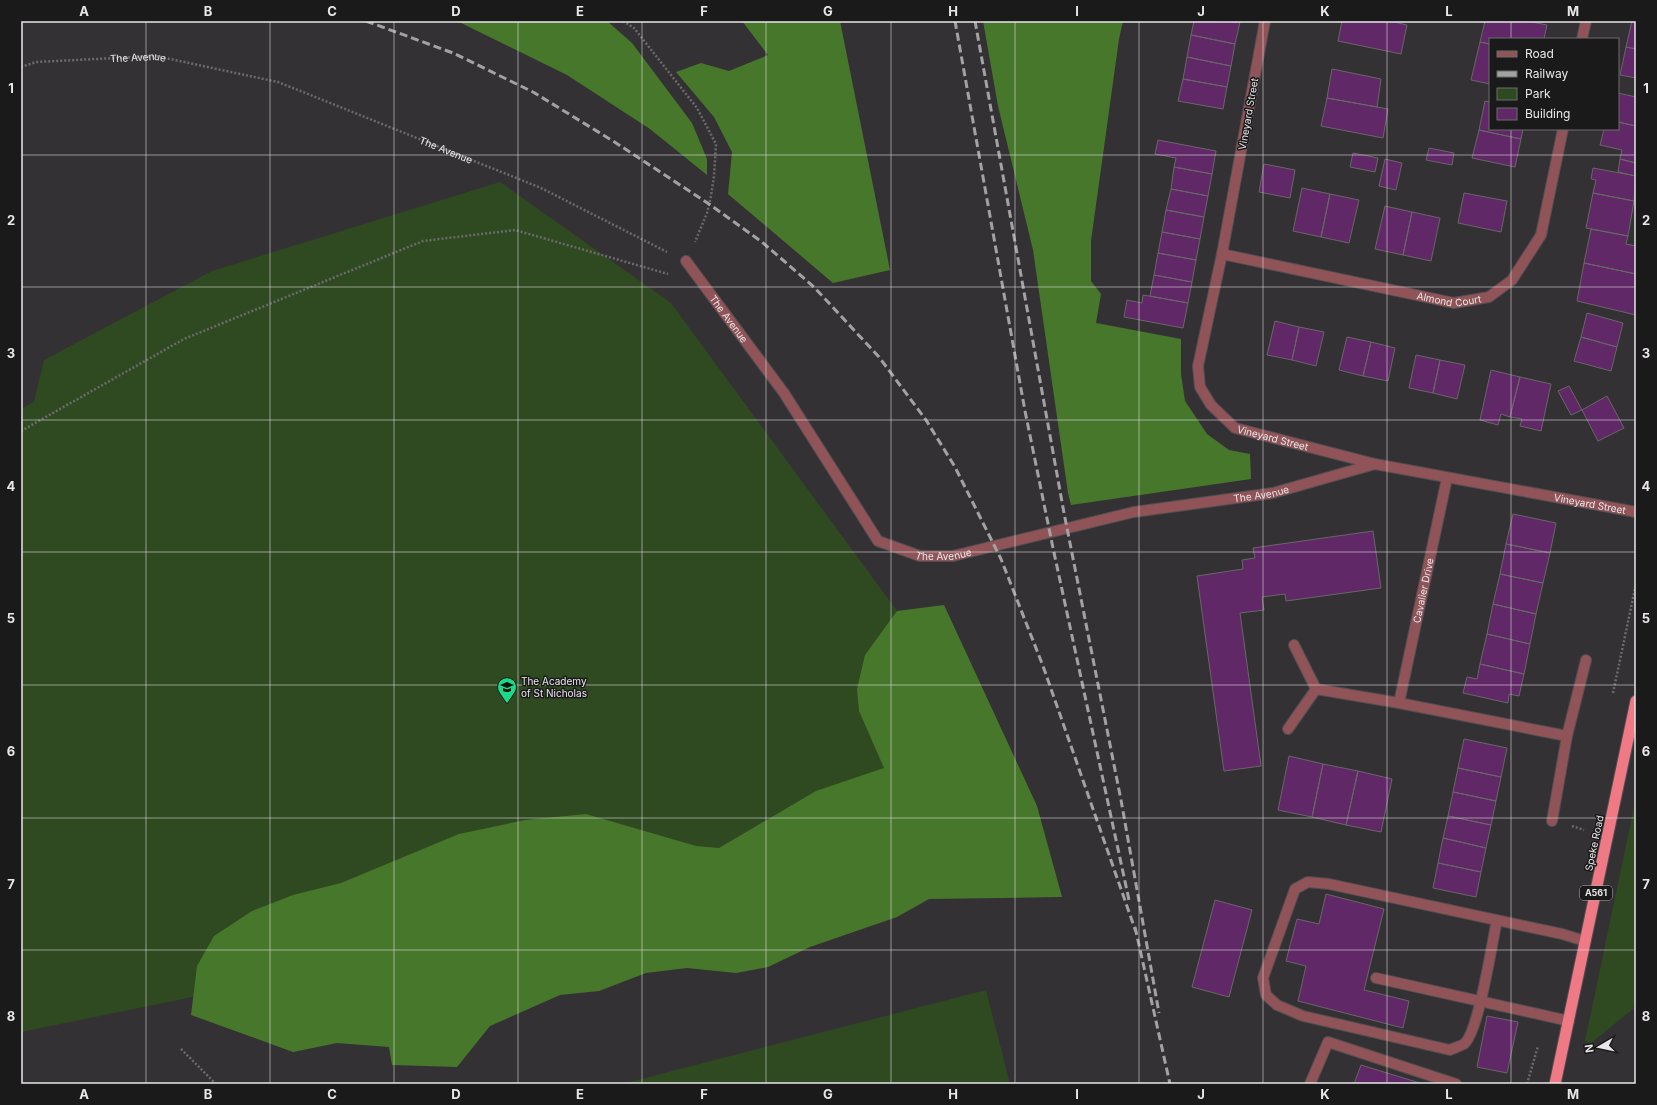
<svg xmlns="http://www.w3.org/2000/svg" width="1657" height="1105" font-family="Inter,sans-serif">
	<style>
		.green { fill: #2f4a21 }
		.forest { fill: #47772b }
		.building { fill: #602866; stroke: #696669 }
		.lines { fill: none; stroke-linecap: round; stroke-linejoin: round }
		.service-casing { stroke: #514e51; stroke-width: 12 }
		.minor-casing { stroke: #514e51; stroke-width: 12 }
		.trunk-casing { stroke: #514e51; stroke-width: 13 }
		.path { stroke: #6c6a6c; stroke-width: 2.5; stroke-dasharray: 2 2; stroke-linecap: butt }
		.service { stroke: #8f5358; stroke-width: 10 }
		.minor { stroke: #8f5358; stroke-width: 10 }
		.trunk { stroke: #f07986; stroke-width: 11 }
		.rail { stroke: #a3a1a3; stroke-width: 3; stroke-dasharray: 8 4; stroke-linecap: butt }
		.grid { fill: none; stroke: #e9e7e9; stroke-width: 1; stroke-opacity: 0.55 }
		.labels { text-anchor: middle; stroke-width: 3; stroke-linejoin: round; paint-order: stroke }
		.shield { fill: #1b1a1b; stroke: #abaaab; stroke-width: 1 }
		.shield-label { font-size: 9px; font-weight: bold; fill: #e9e7e9 }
		.street-label { font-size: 10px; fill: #e9e7e9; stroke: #1b1a1b }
		.poi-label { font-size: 10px; fill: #e9e7e9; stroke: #1b1a1b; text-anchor: start }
		.neatline { fill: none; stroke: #e9e7e9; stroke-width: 1.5 }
		.grid-label { font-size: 13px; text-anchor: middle; font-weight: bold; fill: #e9e7e9 }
	</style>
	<rect width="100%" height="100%" fill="#343134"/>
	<path class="green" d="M500 182 671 303 897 611 1037 806 178 1000 21 1032V409L34 402 44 360 212 271Z
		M1636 798V996L1633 1009 1591 1043 1585 1041Z
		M986 990 1010 1084H622Z"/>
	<path class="forest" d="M457 21H607L632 43 692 123 707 159V175L650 129 567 75Z
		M742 21H840L890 270 833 283 728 194 732 152 714 117 676 72 701 63 729 71 768 55Z
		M983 21H1123L1119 39 1091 241V281L1101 294 1096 323 1181 339V374L1185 401 1207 434 1229 450 1250 454 1251 479 1071 505 1068 493 1033 250 998 106Z
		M944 605 1037 806 1062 897 929 899 897 917 810 947 768 967 736 973 687 968 646 973 599 991 560 995 490 1026 457 1067 392 1065 389 1047 337 1043 293 1052 191 1015 197 966 214 936 252 911 293 895 341 883 459 834 525 820 586 814 696 846 719 848 816 791 884 768 859 711 857 689 865 655 897 611Z"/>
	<path class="building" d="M1194 21 1240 22 1235 44 1191 35Z
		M1342 21H1390L1407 25 1401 54 1338 41Z
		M1485 21H1527L1547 25 1544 39H1490V44L1480 42Z
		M1632 21H1636V49L1626 47Z
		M1191 35 1235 44 1231 66 1187 57Z
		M1480 42 1490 44V84L1471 80Z
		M1626 47 1636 49V78L1620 75Z
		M1187 57 1231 66 1227 87 1183 79Z
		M1332 69 1381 79 1377 107 1327 98Z
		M1183 79 1227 87 1223 109 1178 101Z
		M1618 93 1636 97V126L1618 122Z
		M1327 98 1388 109 1383 138 1321 126Z
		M1485 101 1490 102V129H1523L1521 139 1479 130Z
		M1618 122 1636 126V163L1620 159 1622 150 1600 145 1604 129H1618Z
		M1479 130 1521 139 1515 167 1472 158Z
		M1158 140 1216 151 1212 174 1174 167 1176 158 1155 154Z
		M1429 148 1454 153 1452 165 1426 160Z
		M1353 153 1378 158 1375 172 1350 167Z
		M1385 159 1402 163 1396 190 1379 186Z
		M1620 159 1636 163V176L1618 172Z
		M1264 164 1295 170 1290 198 1259 192Z
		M1174 167 1212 174 1208 196 1171 189Z
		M1593 168 1636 176 1634 201 1593 193 1596 180 1591 179Z
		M1302 188 1330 194 1321 237 1293 231Z
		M1171 189 1208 196 1204 217 1166 210Z
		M1464 193 1507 201 1501 232 1458 223Z
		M1593 193 1634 201 1628 236 1586 228Z
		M1330 194 1359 200 1349 243 1321 237Z
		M1385 206 1412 212 1403 255 1375 249Z
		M1166 210 1204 217 1200 239 1162 232Z
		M1412 212 1440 218 1431 261 1403 255Z
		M1591 229 1628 236 1626 244 1636 246V274L1584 263Z
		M1162 232 1200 239 1196 260 1158 253Z
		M1158 253 1196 260 1192 282 1154 275Z
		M1584 263 1636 274V315L1577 301Z
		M1154 275 1192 282 1188 303 1150 296Z
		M1143 295 1188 303 1183 328 1124 317 1127 300 1142 303Z
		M1587 313 1623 323 1617 347 1581 337Z
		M1275 321 1299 327 1292 360 1267 355Z
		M1299 327 1324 332 1316 366 1292 360Z
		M1347 337 1371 342 1363 376 1339 370Z
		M1581 337 1617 347 1611 371 1574 361Z
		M1371 342 1395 348 1388 381 1363 376Z
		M1416 355 1440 360 1433 393 1409 388Z
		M1440 360 1465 365 1457 399 1433 393Z
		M1491 370 1520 377 1510 417 1501 414 1498 425 1480 420Z
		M1520 377 1551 384 1541 431 1520 426 1522 419 1510 417Z
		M1569 386 1582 410 1571 415 1558 391Z
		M1607 396 1624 428 1598 441 1582 410Z
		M1513 514 1556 523 1550 553 1506 544Z
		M1373 531 1381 588 1286 601 1285 594 1262 597 1264 610 1240 613 1261 766 1224 771 1197 576 1243 569 1242 560 1255 558 1253 548Z
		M1506 544 1550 553 1543 583 1500 574Z
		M1500 574 1543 583 1536 614 1493 604Z
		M1493 604 1536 614 1530 644 1487 634Z
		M1487 634 1530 644 1524 674 1480 664Z
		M1480 664 1524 674 1519 696 1509 694 1508 703 1463 693 1467 677 1477 679Z
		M1464 739 1507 748 1501 777 1458 768Z
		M1289 756 1323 764 1312 817 1278 810Z
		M1323 764 1358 771 1346 825 1312 817Z
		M1458 768 1501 777 1496 801 1453 792Z
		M1358 771 1392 779 1381 832 1346 825Z
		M1453 792 1496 801 1491 825 1448 816Z
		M1448 816 1491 825 1486 848 1443 838Z
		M1443 838 1486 848 1481 872 1438 863Z
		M1438 863 1481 872 1476 897 1433 888Z
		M1326 894 1384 909 1364 990 1409 1001 1403 1028 1298 1001 1306 966 1286 961 1297 919 1319 924Z
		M1215 900 1252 910 1229 997 1192 987Z
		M1487 1016 1518 1022 1507 1073 1477 1067Z
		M1361 1065 1423 1084H1354Z"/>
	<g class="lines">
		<g class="service-casing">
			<g id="service">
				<path id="s2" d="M686 261 784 393 878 541 920 556H953L1134 512 1273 493 1375 464"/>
				<path d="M1497 920C1492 942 1479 1032 1464 1044 1460 1046 1454 1048 1450 1050L1303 1016 1277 1005 1266 995 1263 978 1295 889 1308 882 1329 884 1562 934 1585 941"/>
				<path d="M1376 978 1569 1021"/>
				<path d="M1310 1084 1328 1042 1456 1084"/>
			</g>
		</g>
		<g class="minor-casing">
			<g id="minor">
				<path id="s3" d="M1265 21 1222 254 1198 366 1200 387 1211 405 1235 428 1375 464 1636 512"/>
				<path d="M1582 39 1586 21"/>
				<path id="s4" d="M1222 254 1454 303 1489 297 1512 280 1541 235 1563 129"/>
				<path d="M1294 645 1316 689"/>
				<path d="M1399 703 1567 736"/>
				<path id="s5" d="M1288 729 1316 689 1399 703 1447 478"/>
				<path d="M1552 821 1567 736 1586 660"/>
			</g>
		</g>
		<g class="trunk-casing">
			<path id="trunk" d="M1555 1084 1636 701"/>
		</g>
		<g class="path">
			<path d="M623 21 634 28 697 108 716 144 714 176 711 196 707 213 695 242"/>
			<path id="s1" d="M21 67 36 62 156 56 278 82 541 188 667 252"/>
			<path d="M21 431 184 339 423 241 515 230 668 274"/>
			<path d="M1613 693 1636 584"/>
			<path d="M1572 826 1584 830"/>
			<path d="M181 1049 216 1084"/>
			<path d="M1527 1084 1538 1046"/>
		</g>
		<use href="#service" class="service"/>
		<use href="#minor" class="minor"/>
		<use href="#trunk" class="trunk"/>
		<path class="rail" d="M366 21 453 53 533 92 613 141 709 204 762 242 814 287 879 357 926 420 955 467 1001 559 1043 666 1136 932
			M955 21 1025 411 1053 548 1129 900
			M975 21 1064 513 1121 800 1159 1013
			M1135 927 1170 1084"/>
	</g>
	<path class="grid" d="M146 21V1084M270 21V1084M394 21V1084M518 21V1084M642 21V1084M766 21V1084M891 21V1084M1015 21V1084M1139 21V1084M1263 21V1084M1387 21V1084M1511 21V39M1511 129V1084M21 155H1636M21 287H1636M21 420H1636M21 552H1636M21 685H1636M21 818H1636M21 950H1636"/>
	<defs>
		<g id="school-pin" transform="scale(1)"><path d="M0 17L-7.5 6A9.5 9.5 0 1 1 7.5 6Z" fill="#1bd988" stroke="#1b1a1b"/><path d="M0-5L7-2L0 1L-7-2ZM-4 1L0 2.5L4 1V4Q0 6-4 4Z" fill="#111"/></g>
	</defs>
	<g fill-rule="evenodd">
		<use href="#school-pin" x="507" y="687"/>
	</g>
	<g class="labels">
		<rect class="shield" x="1580" y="886" width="32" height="14" rx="3"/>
		<g class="shield-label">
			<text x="1596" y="896">A561</text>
		</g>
		<g class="street-label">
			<text dy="4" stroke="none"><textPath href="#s1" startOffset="118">The Avenue</textPath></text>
			<text transform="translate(1248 114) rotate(-80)" y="4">Vineyard Street</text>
			<text dy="4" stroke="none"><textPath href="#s1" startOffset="442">The Avenue</textPath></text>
			<text dy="4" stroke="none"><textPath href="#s4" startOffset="232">Almond Court</textPath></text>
			<text dy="4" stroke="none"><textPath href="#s2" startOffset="72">The Avenue</textPath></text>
			<text dy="4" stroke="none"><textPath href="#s3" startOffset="466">Vineyard Street</textPath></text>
			<text dy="4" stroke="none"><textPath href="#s2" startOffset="732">The Avenue</textPath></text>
			<text dy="4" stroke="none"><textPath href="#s3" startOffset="790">Vineyard Street</textPath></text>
			<text dy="4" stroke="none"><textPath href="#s2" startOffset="408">The Avenue</textPath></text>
			<text dy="4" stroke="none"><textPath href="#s5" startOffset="248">Cavalier Drive</textPath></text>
			<text transform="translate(1594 843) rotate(-78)" y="4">Speke Road</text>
		</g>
		<g class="poi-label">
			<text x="521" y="685">The Academy<tspan x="521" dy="12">of St Nicholas</tspan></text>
		</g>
	</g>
	<rect width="1657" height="1105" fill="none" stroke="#1b1a1b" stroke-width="44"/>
	<rect x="1489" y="38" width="130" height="92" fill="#1b1a1b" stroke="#6d6c6d"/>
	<rect x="1497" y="51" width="20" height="6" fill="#8f5358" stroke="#6d6c6d"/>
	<text x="1525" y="58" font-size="12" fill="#e9e7e9">Road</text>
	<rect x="1497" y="71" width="20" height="6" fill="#a3a1a3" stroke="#6d6c6d"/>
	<text x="1525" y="78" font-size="12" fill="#e9e7e9">Railway</text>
	<rect x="1497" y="88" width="20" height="12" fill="#2f4a21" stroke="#6d6c6d"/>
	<text x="1525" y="98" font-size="12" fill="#e9e7e9">Park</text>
	<rect x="1497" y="108" width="20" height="12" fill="#602866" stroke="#6d6c6d"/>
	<text x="1525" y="118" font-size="12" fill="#e9e7e9">Building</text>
	<g transform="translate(1599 1047) rotate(261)" stroke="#1b1a1b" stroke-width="3" paint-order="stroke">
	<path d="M0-3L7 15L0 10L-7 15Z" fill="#e9e7e9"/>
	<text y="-6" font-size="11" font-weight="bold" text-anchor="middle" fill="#e9e7e9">N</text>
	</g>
	<rect x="22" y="22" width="1613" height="1061" class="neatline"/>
	<g class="grid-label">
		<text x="84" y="16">A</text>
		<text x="208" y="16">B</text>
		<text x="332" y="16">C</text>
		<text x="456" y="16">D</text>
		<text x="580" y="16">E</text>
		<text x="704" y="16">F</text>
		<text x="828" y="16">G</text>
		<text x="953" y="16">H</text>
		<text x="1077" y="16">I</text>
		<text x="1201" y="16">J</text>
		<text x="1325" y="16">K</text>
		<text x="1449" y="16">L</text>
		<text x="1573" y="16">M</text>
		<text x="11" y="93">1</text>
		<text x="1646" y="93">1</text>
		<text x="11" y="225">2</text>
		<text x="1646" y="225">2</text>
		<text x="11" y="358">3</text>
		<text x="1646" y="358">3</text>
		<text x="11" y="491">4</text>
		<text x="1646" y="491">4</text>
		<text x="11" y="623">5</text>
		<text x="1646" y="623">5</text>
		<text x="11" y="756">6</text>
		<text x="1646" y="756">6</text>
		<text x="11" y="889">7</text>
		<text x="1646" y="889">7</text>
		<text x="11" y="1021">8</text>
		<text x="1646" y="1021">8</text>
		<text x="84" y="1099">A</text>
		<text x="208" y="1099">B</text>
		<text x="332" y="1099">C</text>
		<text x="456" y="1099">D</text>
		<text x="580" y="1099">E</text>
		<text x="704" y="1099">F</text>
		<text x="828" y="1099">G</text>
		<text x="953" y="1099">H</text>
		<text x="1077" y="1099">I</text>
		<text x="1201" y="1099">J</text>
		<text x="1325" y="1099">K</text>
		<text x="1449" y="1099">L</text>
		<text x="1573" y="1099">M</text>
	</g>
</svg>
